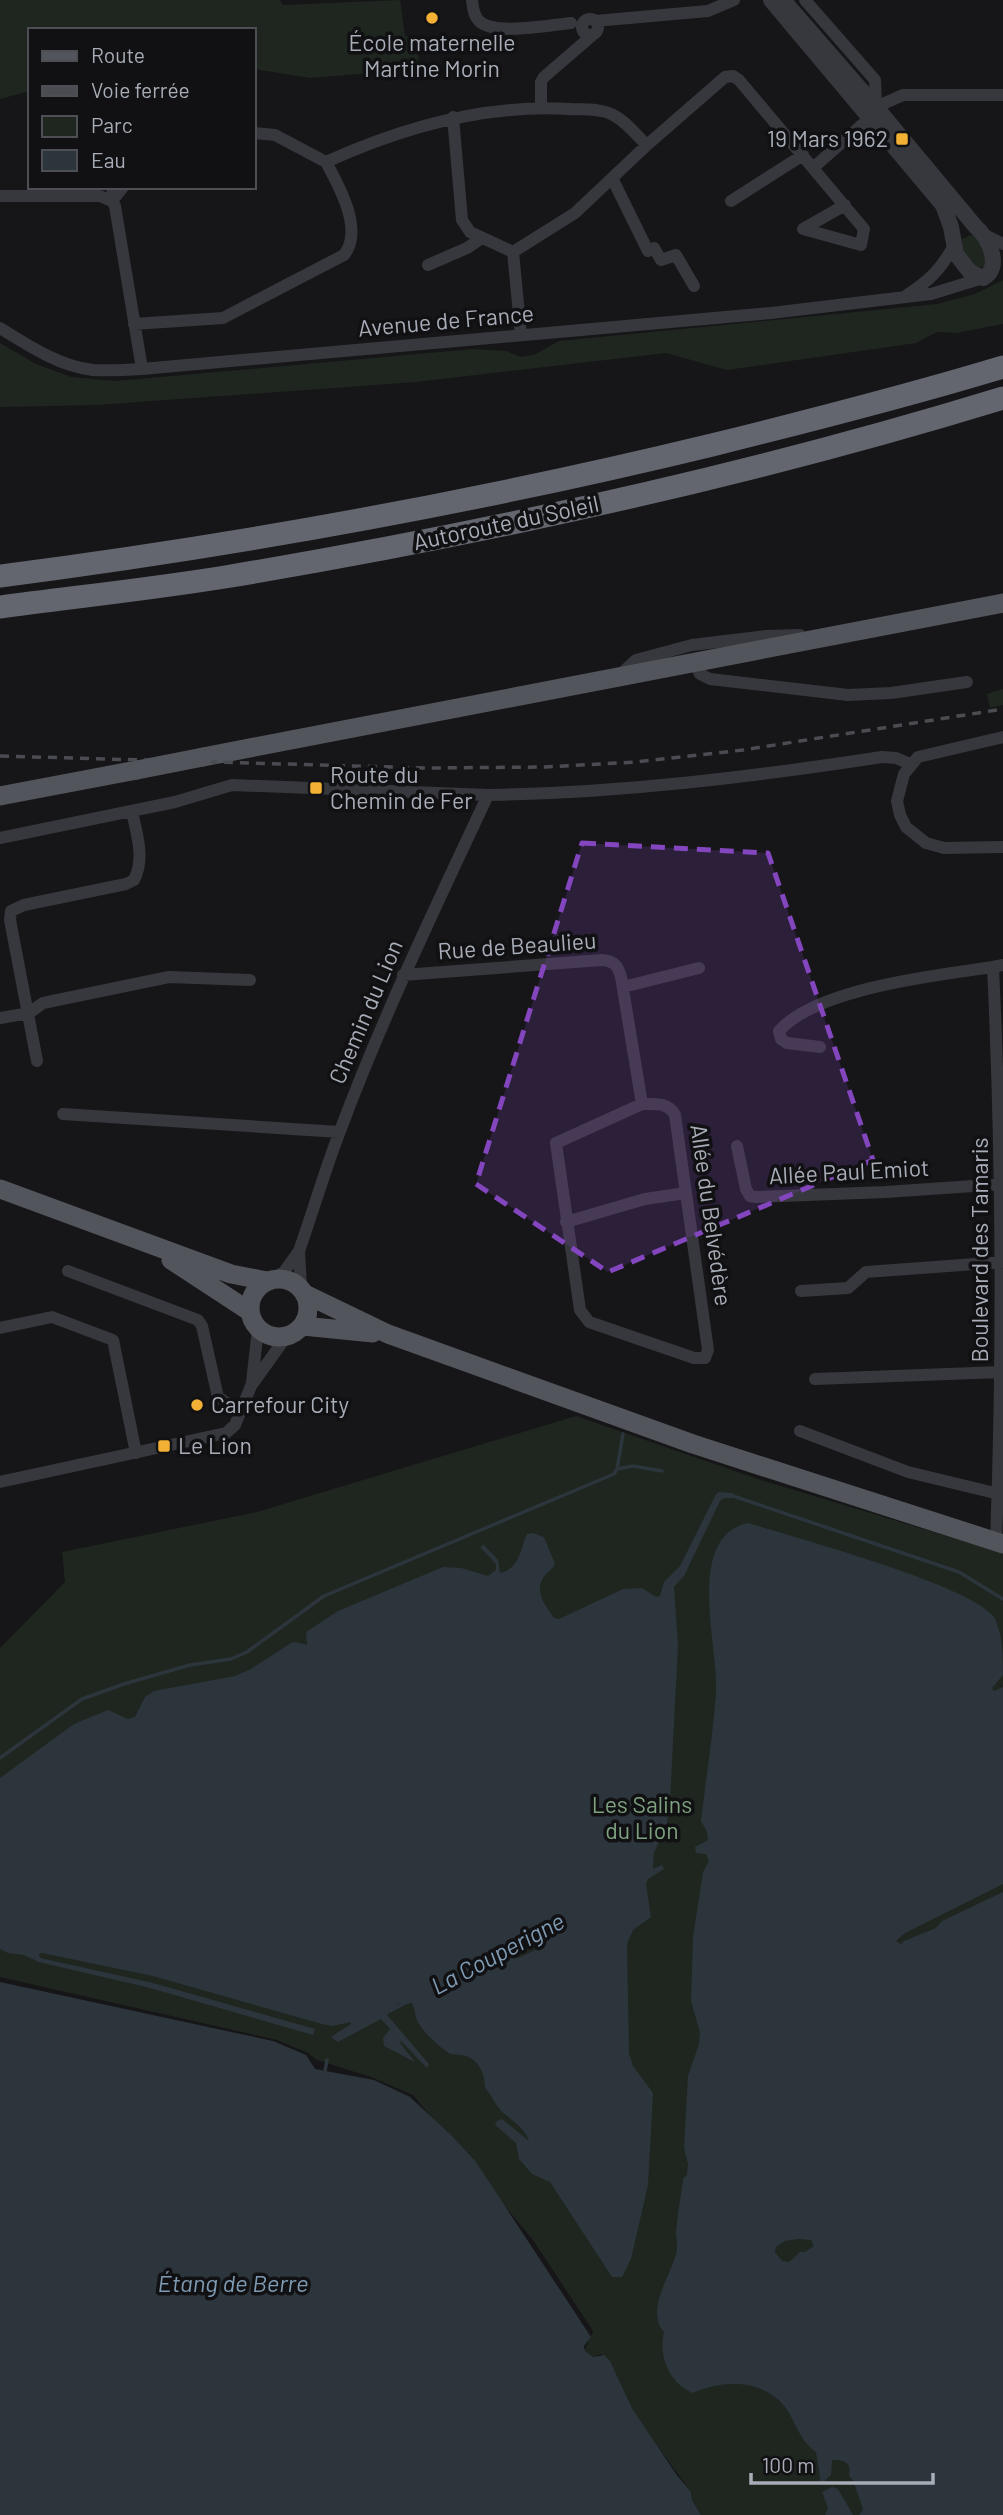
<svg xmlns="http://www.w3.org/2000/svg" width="1003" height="2515" font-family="Barlow,sans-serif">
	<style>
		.green { fill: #1e261f }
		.water { fill: #2c353c; fill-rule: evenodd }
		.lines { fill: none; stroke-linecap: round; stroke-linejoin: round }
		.stream { stroke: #2c353c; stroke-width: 3.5 }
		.minor { stroke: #37383d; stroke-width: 12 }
		.tertiary { stroke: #37383d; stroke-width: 16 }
		.primary { stroke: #53555c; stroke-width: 19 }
		.motorway { stroke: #63666e; stroke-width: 23 }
		.rail { stroke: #4a4c52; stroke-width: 3.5; stroke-dasharray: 9 7; stroke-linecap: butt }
		.primary-bridge { stroke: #53555c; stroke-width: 19 }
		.marked { fill: #8446be; fill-opacity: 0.2; stroke: #8446be; stroke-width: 5; stroke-dasharray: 14 9; stroke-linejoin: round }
		.poi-dot { fill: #f2b134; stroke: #111113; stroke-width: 2.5 }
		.labels { text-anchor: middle; stroke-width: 7; stroke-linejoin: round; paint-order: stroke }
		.poi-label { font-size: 23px; fill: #a8adb8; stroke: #111113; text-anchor: start }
		.street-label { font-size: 23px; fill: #a8adb8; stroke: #111113 }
		.park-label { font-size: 23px; fill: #7fa381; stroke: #111113 }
		.water-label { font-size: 24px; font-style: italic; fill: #7f9bb3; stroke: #111113 }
	</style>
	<rect width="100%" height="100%" fill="#161618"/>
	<path class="green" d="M0 0H280L283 5 400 0 405 36 419 38 418 69 310 78 254 69V30H30V91L0 99Z
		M971 235 975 236 989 251 984 267H975L962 250V239Z
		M1003 280V324L956 333 937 332 916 343 727 370 666 353 416 382 96 405 0 407V343L36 364 71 377 116 381 473 349 506 351 521 357 534 355 559 341 937 304 975 294Z
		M1003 689V705L990 708 987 694Z
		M576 1416 758 1479 1003 1553V2515H701L692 2500 691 2492 656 2444 632 2408 614 2370 601 2354C573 2365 589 2342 593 2331L533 2240 413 2095 371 2077 317 2060 308 2053 277 2040 0 1977V1648L65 1582 62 1552 257 1512Z"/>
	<path class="water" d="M719 1492 733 1493 732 1498H724L720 1501 684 1576 674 1587 678 1646 670 1800 667 1824 654 1853 653 1869 662 1865 664 1869 648 1879 646 1884 651 1917 633 1930 627 1944 629 2053 633 2066 653 2093 648 2185 631 2259 622 2277H612L550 2182 532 2174 519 2159 516 2143 495 2125 497 2121 502 2119 529 2141C523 2124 507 2119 498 2107 493 2100 491 2094 485 2088 485 2074 479 2058 462 2055 456 2054 452 2056 446 2051 437 2045 425 2033 419 2024 415 2018 415 2009 412 2003L398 2004 387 2015 429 2064 427 2068 401 2041 400 2043 415 2062 384 2046 383 2038 390 2029 381 2019 338 2042 331 2037 351 2024V2022L332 2026 322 2024 153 1976 42 1953 39 1954 40 1958 153 1983 315 2029 313 2035 150 1988 39 1962 24 1955 8 1953 0 1949V1778L74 1724 108 1710 128 1719 135 1717 145 1697 154 1691 235 1676 251 1669 291 1643 295 1642 307 1645 306 1632 338 1611 443 1567 461 1568 488 1576 496 1570V1564L480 1547 484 1545 498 1560 500 1573C520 1568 520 1550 527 1534L533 1533 544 1537 555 1564C552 1570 546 1573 543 1578 534 1593 547 1607 554 1618L559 1619 623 1589 642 1588 656 1597 660 1596 664 1582 680 1566 716 1494ZM536 1943 540 1945V1948L518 1958 514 1957V1948L522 1945 527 1948Z
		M748 1523C793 1537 971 1585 994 1617 1003 1634 1003 1656 1003 1675L992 1688 994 1691 1003 1687V1884L905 1933 896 1941 901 1944 904 1941 936 1928 942 1921 1003 1892V2515H859L863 2510 862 2506 853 2480 849 2476C852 2461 843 2460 832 2460L831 2475 821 2484 816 2452C802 2443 796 2425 788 2411 767 2379 724 2379 693 2393 670 2384 658 2356 664 2332 644 2309 673 2274 677 2249 678 2244 676 2239 676 2233 677 2215 681 2197 683 2179L687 2175 688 2164 684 2148 688 2076 699 2044 700 2032 691 2001 693 1937 703 1872 709 1861 706 1854 696 1853 695 1847 708 1840 707 1832 701 1821C706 1778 713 1735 716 1693 719 1647 684 1537 748 1523ZM798 2239 811 2240 814 2246 805 2252H800L789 2262 782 2261 775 2252 776 2247 785 2241Z
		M0 1982 273 2041 306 2055 315 2069 374 2080 410 2097 451 2135 476 2162 591 2337 584 2346 585 2351 593 2357 604 2355 610 2361 632 2408 676 2474 691 2492 692 2500 701 2515H0Z
		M832 2487 838 2489 853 2515H825L828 2508 822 2492Z"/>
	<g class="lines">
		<path class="stream" d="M617 1469 633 1466 662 1471
			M733 1496 959 1572 1003 1599
			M0 1758 82 1699 124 1684 190 1665 231 1659 247 1652 324 1596 614 1474 617 1469 623 1434
			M390 2011 411 2000
			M325 2071 327 2060"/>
		<path class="minor" d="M472 0C473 7 473 15 479 21 495 36 549 25 571 23
			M805 0 875 80 876 107 903 95H1003
			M582 27a8 8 0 1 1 16 0a8 8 0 1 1-16 0Z
			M595 21 708 11 734 0
			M541 107V82L544 77 595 33
			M453 117 462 220 470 232 513 252 521 335
			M254 133 275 135 326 162C403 127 484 104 569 109 582 110 599 108 611 114 625 120 636 135 647 145
			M814 167 864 123 878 133
			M612 178 648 251 654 248 661 260 676 255 694 286
			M113 187 112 201 115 206 142 369
			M0 196H100L112 201 123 187
			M731 201 803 155
			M985 235 1003 244
			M513 252 575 213 647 145 725 77 733 76 739 80 864 229 861 245 803 229 845 205
			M428 265 467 248 482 238
			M907 295C929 281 941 269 953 247
			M134 324 223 318 344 255C364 230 339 186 326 162
			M0 328C29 346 59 366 93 370 109 371 126 370 142 369L771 313 931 294 983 278
			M695 663 700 674 710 679 848 695 891 693 967 682
			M620 675 636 660 692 645 767 636 800 635
			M1003 737 918 757 904 774 897 801 900 815 906 827 926 843 944 848 1003 847
			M0 838 175 802 232 785 488 795C620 793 751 777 882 757L896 758 910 764
			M403 975 602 960C615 961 618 966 621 977L642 1104
			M623 987 699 968
			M0 1018 29 1013 43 1003 169 977 250 980
			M820 1047 787 1043 781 1039 779 1031C817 988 938 975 993 967
			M37 1061 10 920 11 911 24 905 126 884 134 880C145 859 137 834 132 812
			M642 1104C655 1104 668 1102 675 1115L708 1350 705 1358H694L589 1322 580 1310 556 1143Z
			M63 1114 339 1132
			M737 1146 746 1189 750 1196 756 1197 886 1192 1002 1184
			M566 1222 645 1199 686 1193
			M299 1251C313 1211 325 1170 340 1131 383 1016 436 906 488 795
			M68 1271 198 1320 202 1326 218 1397 225 1402 242 1408
			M274 1278 284 1272 299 1251 301 1288
			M801 1291 848 1288 866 1272 1003 1262
			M0 1328 52 1317 113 1340 136 1453
			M815 1379 1002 1372
			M252 1382 258 1329
			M800 1431 908 1472 999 1494
			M0 1482 226 1433 235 1425 251 1386 286 1337
			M996 1542C1003 1350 1002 1159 993 967L1003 965"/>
		<path class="tertiary" d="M771 0 943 205 951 227 956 254 970 272 983 278C1003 268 989 238 975 226L876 107 783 0"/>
		<path class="primary" d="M203 757 1003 603
			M0 796 137 770
			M0 1189 231 1274 267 1281
			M171 1260 249 1311
			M250 1308a29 29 0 1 1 58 0a29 29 0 1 1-58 0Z
			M305 1294 388 1334 693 1444 1003 1544
			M303 1326 373 1333"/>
		<path class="motorway" d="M0 576C239 545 477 502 712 445 809 421 907 396 1003 367
			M0 607C75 597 151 589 225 577 487 533 749 476 1003 398"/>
		<path class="rail" d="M0 756 427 768 546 767 635 762 743 750 1003 709"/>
		<path class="primary-bridge" d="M137 770 203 757"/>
	</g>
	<path class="marked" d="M582 843 768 853 873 1160 608 1272 476 1184Z"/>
	<g class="poi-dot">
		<circle cx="432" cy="18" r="7"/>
		<rect x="895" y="132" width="14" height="14" rx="3.5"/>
		<rect x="309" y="781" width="14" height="14" rx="3.5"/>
		<circle cx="197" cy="1405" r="7"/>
		<rect x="157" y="1439" width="14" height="14" rx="3.5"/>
	</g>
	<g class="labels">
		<g class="poi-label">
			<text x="432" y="51" text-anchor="middle">École maternelle<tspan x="432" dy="26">Martine Morin</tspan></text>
			<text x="888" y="147" text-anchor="end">19 Mars 1962</text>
			<text x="330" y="783">Route du<tspan x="330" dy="26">Chemin de Fer</tspan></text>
			<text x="211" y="1413">Carrefour City</text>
			<text x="178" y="1454">Le Lion</text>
		</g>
		<g class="street-label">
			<text transform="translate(446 321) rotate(-5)" y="8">Avenue de France</text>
			<text transform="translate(506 523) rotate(-12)" y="8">Autoroute du Soleil</text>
			<text transform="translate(517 946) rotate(-4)" y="8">Rue de Beaulieu</text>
			<text transform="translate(366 1012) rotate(-67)" y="8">Chemin du Lion</text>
			<text transform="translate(849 1172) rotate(-3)" y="8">Allée Paul Emiot</text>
			<text transform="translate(711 1215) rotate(82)" y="8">Allée du Belvédère</text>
			<text transform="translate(980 1250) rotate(-90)" y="8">Boulevard des Tamaris</text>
		</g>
		<g class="park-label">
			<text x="642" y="1813">Les Salins<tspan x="642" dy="26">du Lion</tspan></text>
		</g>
		<g class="water-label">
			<text transform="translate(498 1954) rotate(-28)" y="8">La Couperigne</text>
			<text x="233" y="2292">Étang de Berre</text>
		</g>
	</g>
	<rect x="28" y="28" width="228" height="161" fill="#111113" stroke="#4d4f55" stroke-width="2"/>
	<rect x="42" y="51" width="35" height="10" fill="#53555c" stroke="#4d4f55" stroke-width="2"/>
	<text x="91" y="63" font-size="21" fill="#a8adb8">Route</text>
	<rect x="42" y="86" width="35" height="10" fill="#4a4c52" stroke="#4d4f55" stroke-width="2"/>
	<text x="91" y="98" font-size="21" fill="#a8adb8">Voie ferrée</text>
	<rect x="42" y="116" width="35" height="21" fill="#1e261f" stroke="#4d4f55" stroke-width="2"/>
	<text x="91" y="133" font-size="21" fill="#a8adb8">Parc</text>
	<rect x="42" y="150" width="35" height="21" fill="#2c353c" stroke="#4d4f55" stroke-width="2"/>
	<text x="91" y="168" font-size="21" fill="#a8adb8">Eau</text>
	<path d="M751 2473v10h182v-10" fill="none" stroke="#a8adb8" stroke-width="3.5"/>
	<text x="762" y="2473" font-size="21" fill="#a8adb8" stroke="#111113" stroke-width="5" paint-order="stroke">100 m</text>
</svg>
